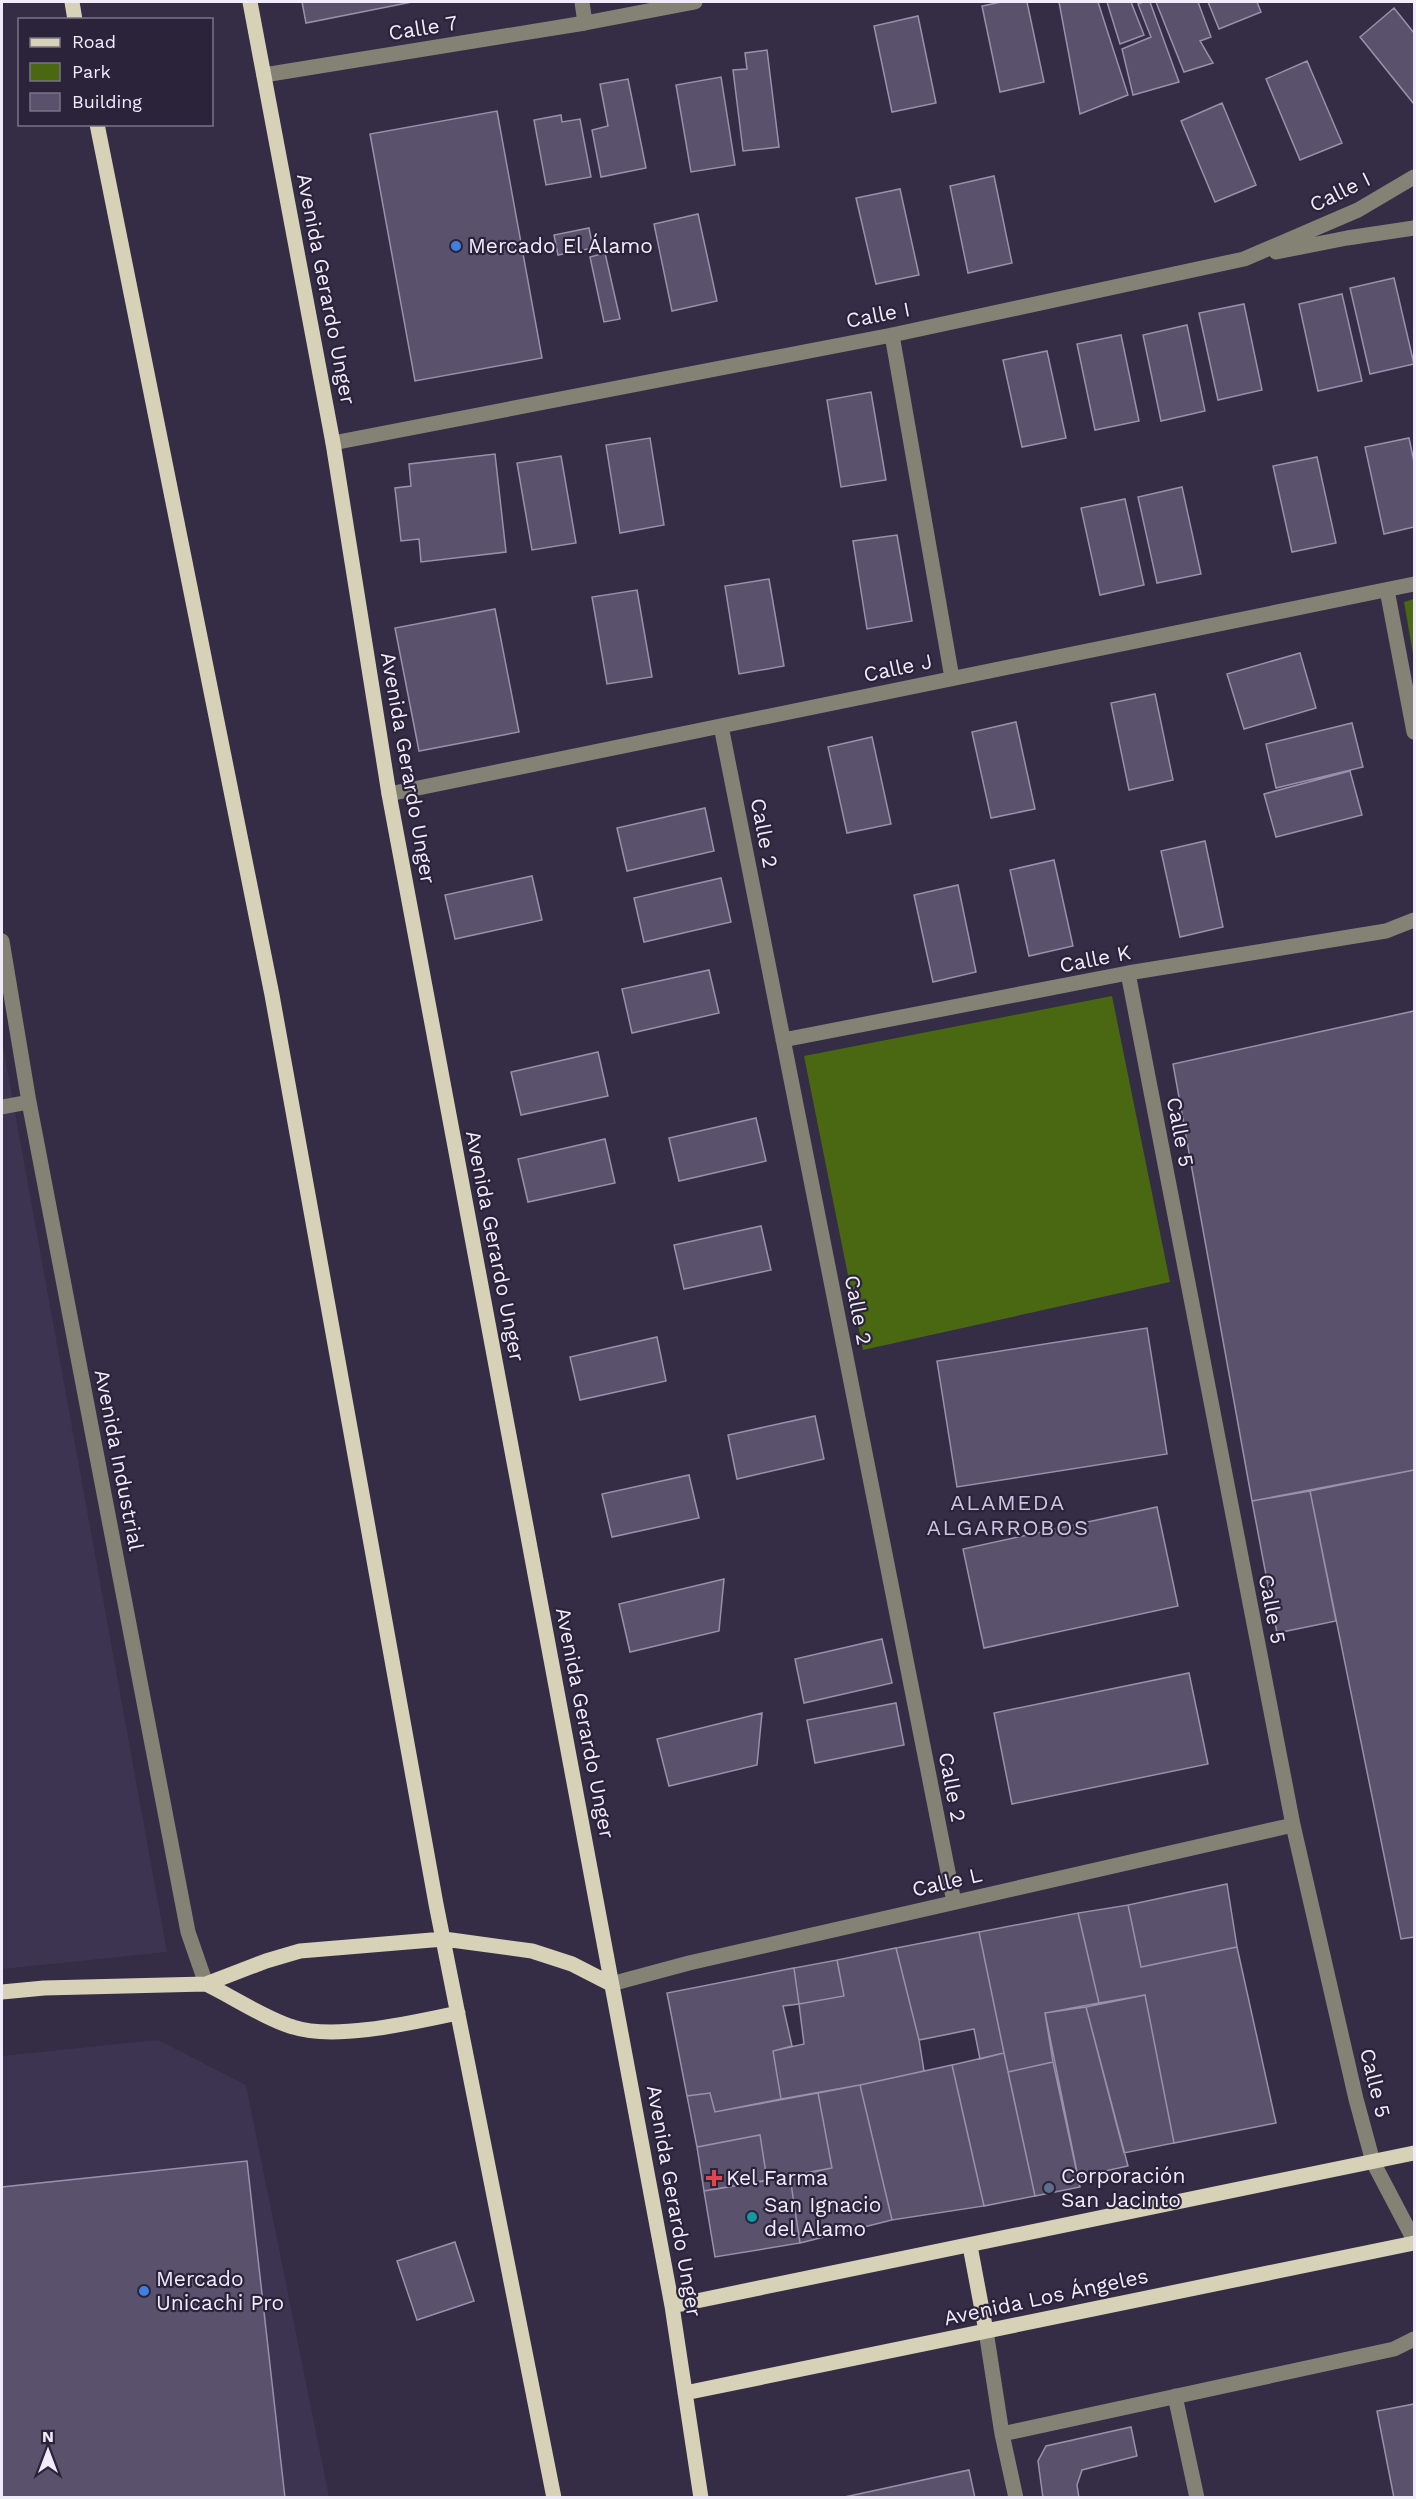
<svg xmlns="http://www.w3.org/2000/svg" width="1416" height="2499" font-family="'Work Sans',sans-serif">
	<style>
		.built { fill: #3d3452 }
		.park { fill: #4a6712 }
		.building { fill: #5a526c; stroke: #9990ad; stroke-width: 1.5 }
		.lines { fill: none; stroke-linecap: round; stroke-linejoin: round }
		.minor { stroke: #848275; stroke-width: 15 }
		.major { stroke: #d7d2b7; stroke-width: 15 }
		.shop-dot { fill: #3f7fe0; stroke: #2a233a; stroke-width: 2 }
		.health-dot { fill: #e0444e; stroke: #2a233a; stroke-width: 2 }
		.service-dot { fill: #5c6f8a; stroke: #2a233a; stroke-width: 2 }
		.culture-dot { fill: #0f9aa8; stroke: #2a233a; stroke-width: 2 }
		.labels { text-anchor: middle; stroke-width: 4.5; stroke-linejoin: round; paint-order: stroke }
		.street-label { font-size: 21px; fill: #f0ecfc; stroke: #2a233a }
		.poi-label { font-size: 21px; fill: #f0ecfc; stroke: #2a233a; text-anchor: start }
		.neighbourhood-label { font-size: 22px; letter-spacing: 1.5px; fill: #cbc4e2; stroke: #2a233a }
	</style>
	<rect width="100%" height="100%" fill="#342d45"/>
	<path class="built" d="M2 1041 167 1952 2 1969Z
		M158 2040 246 2085 329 2497H2V2056Z"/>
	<path class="park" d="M1414 599V660L1404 602Z
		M1112 996 1170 1282 863 1350 804 1056Z"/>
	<path class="building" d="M302 2H412L306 23Z
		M1001 2H1027L1044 82 1000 92 982 6Z
		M1059 2H1098L1128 95 1080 114Z
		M1107 2H1131L1144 35 1120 44Z
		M1143 2H1150L1179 82 1133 95 1122 49 1151 37 1138 4Z
		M1156 2H1198L1211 37 1200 41 1213 63 1184 72Z
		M1208 2H1257L1261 12 1219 29Z
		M1394 8 1414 33V104L1360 37Z
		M918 16 936 103 892 112 874 26Z
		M767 50 779 147 743 151 733 70 747 69 745 53Z
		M1307 61 1342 143 1300 160 1266 79Z
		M721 77 735 165 691 172 676 85Z
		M628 79 646 168 601 177 592 130 608 126 600 84Z
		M1222 103 1256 185 1215 202 1181 121Z
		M497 111 542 358 415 381 370 134Z
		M561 115 562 122 580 119 591 177 546 185 534 120Z
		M994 176 1012 263 968 273 950 186Z
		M900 189 919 275 876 284 856 198Z
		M698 214 717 301 672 311 654 224Z
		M589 228 593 248 558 255 554 235Z
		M605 253 620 319 604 322 590 257Z
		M1394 278 1414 364 1370 374 1350 288Z
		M1342 294 1362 381 1318 391 1299 304Z
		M1244 304 1262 390 1218 400 1199 313Z
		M1187 325 1205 411 1161 421 1143 335Z
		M1121 335 1139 421 1095 430 1077 344Z
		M1047 351 1066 438 1022 447 1003 360Z
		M871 392 886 480 841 487 827 400Z
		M650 438 664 525 620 533 606 445Z
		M1409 438 1414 462V527L1384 534 1365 447Z
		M495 454 506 552 421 562 419 539 401 541 395 488 411 486 409 464Z
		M561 456 576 543 532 550 517 463Z
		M1317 457 1336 543 1292 552 1273 466Z
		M1182 487 1201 574 1157 583 1138 497Z
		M1125 499 1144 585 1100 595 1081 508Z
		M897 535 912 621 867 629 853 541Z
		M769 579 784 666 739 674 725 586Z
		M637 590 652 677 607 684 592 597Z
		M495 609 519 732 419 751 395 628Z
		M1300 653 1316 708 1244 729 1227 674Z
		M1155 694 1173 780 1129 790 1111 703Z
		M1016 722 1035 809 991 818 972 732Z
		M1352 723 1363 767 1276 788 1266 744Z
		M872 737 891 824 847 833 828 747Z
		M1350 771 1362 815 1276 837 1264 794Z
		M705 808 714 851 627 871 617 828Z
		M1205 841 1223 927 1180 937 1161 851Z
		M1054 860 1073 946 1029 956 1010 870Z
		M532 876 542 920 455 939 445 895Z
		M721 878 731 922 644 942 634 898Z
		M958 885 976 972 933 982 914 895Z
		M709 970 719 1013 632 1033 622 989Z
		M1414 1011V1470L1252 1501 1173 1064Z
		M598 1052 608 1096 521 1115 511 1072Z
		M756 1118 766 1161 679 1181 669 1138Z
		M605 1139 615 1183 528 1202 518 1159Z
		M761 1226 771 1270 684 1289 674 1245Z
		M1147 1328 1167 1454 957 1487 937 1361Z
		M657 1337 666 1381 580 1400 570 1357Z
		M815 1416 824 1459 737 1479 728 1435Z
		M1414 1470V1937L1401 1939 1310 1491Z
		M689 1475 699 1518 612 1537 602 1494Z
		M1310 1491 1336 1621 1277 1633 1252 1501Z
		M1157 1507 1178 1606 984 1648 963 1549Z
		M724 1579 719 1631 630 1652 619 1604Z
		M882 1639 892 1683 804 1703 795 1659Z
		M1189 1673 1208 1764 1012 1804 994 1713Z
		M896 1703 904 1745 815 1763 807 1720Z
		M762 1713 757 1765 669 1786 657 1739Z
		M1227 1884 1237 1947 1141 1967 1128 1905Z
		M1128 1905 1141 1967 1237 1947 1276 2123 1174 2143 1145 1995 1099 2003 1078 1913Z
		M1078 1913 1099 2003 1045 2013 1053 2062 1008 2072 979 1932Z
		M979 1932 1004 2053 980 2059 974 2029 919 2040 896 1948Z
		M896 1948 919 2040 924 2071 860 2085 781 2099 773 2051 804 2044 799 2004 844 1996 837 1960Z
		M837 1960 844 1996 799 2004 794 1968Z
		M794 1968 799 2004 783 2006 792 2046 773 2051 781 2099 715 2112 710 2093 687 2096 667 1993Z
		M1145 1995 1174 2143 1124 2153 1086 2007Z
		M1086 2007 1128 2166 1078 2177 1045 2013Z
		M1004 2053 1035 2196 984 2206 952 2065Z
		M1053 2062 1080 2187 1035 2196 1008 2072Z
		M952 2065 984 2206 892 2220 860 2085Z
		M860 2085 892 2220 800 2243 790 2177 832 2168 818 2093Z
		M710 2093 715 2112 818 2093 832 2168 767 2180 760 2135 697 2147 687 2096Z
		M760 2135 767 2180 704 2191 697 2147Z
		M247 2161 285 2498H2V2187Z
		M790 2177 800 2243 715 2257 704 2191Z
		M455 2242 474 2301 417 2320 397 2261Z
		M1414 2404V2498H1394L1377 2411Z
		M1131 2427 1137 2456 1082 2470 1077 2485 1079 2498H1043L1038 2461 1046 2446Z
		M969 2470 975 2498H840Z"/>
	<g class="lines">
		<path class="minor" d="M582 2 585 23
			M264 75 585 23 695 2
			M1276 252 1347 238 1414 228
			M892 335 952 678
			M333 443 892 335 1244 259 1358 210 1414 177
			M1387 590 1414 732
			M721 726 954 1902
			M389 794 1414 584
			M2 941 29 1102 188 1932 206 1984
			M1128 973 1293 1825 1356 2099 1373 2162 1414 2240
			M783 1040 1128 973 1386 931 1414 920
			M2 1107 29 1102
			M611 1984 689 1963 1293 1825
			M986 2331 1002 2434 1016 2498
			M1175 2396 1197 2498
			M1002 2434 1394 2349 1414 2339"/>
		<path class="major" d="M72 2 75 20
			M250 2 333 443 389 794 672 2306 701 2498
			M97 124 272 995 436 1904 554 2498
			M206 1984C233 1997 266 2019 293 2027 335 2041 415 2022 458 2013
			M2 1992 44 1988 206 1984 266 1961 300 1951 444 1939 532 1951 572 1964 611 1984
			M970 2246 986 2331
			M672 2306 1414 2153
			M685 2393 1414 2243"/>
	</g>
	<g class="shop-dot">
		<circle cx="456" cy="246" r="6"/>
		<circle cx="144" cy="2291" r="6"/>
	</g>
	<path class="health-dot" d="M711 2169h6v6h6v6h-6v6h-6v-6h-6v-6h6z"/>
	<circle class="service-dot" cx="1049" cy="2188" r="6"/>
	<circle class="culture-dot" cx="752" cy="2217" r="6"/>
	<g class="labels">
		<g class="street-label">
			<text transform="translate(423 28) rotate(-9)" y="7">Calle 7</text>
			<text transform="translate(1340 192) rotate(-26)" y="7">Calle I</text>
			<text transform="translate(326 289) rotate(79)" y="7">Avenida Gerardo Unger</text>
			<text transform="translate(878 315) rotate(-11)" y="7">Calle I</text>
			<text transform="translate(898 668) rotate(-12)" y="7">Calle J</text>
			<text transform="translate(408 768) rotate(80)" y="7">Avenida Gerardo Unger</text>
			<text transform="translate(764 833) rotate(79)" y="7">Calle 2</text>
			<text transform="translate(1095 959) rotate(-11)" y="7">Calle K</text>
			<text transform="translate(1180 1132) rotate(79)" y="7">Calle 5</text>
			<text transform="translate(495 1246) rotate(79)" y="7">Avenida Gerardo Unger</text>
			<text transform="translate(858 1310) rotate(79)" y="7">Calle 2</text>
			<text transform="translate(119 1460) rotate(79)" y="7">Avenida Industrial</text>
			<text transform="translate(1272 1609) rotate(79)" y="7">Calle 5</text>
			<text transform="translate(585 1723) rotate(79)" y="7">Avenida Gerardo Unger</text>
			<text transform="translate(952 1787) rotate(79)" y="7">Calle 2</text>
			<text transform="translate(947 1882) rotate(-13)" y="7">Calle L</text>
			<text transform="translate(1375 2083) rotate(76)" y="7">Calle 5</text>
			<text transform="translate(674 2201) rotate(80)" y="7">Avenida Gerardo Unger</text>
			<text transform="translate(1046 2297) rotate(-12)" y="7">Avenida Los Ángeles</text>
		</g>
		<g class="poi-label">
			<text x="468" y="253">Mercado El Álamo</text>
			<text x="1061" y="2183">Corporación<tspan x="1061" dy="24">San Jacinto</tspan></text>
			<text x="726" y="2185">Kel Farma</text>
			<text x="764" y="2212">San Ignacio<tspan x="764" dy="24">del Alamo</tspan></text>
			<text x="156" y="2286">Mercado<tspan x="156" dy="24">Unicachi Pro</tspan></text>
		</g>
		<g class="neighbourhood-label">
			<text x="1008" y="1510">ALAMEDA<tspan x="1008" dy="25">ALGARROBOS</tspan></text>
		</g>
	</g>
	<rect width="1416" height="2499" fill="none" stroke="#f0ecfc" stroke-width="6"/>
	<rect x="18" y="18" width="195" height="108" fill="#2a233a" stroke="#797388" stroke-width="1.5"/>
	<rect x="30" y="38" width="30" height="9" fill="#d7d2b7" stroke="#797388" stroke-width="1.5"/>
	<text x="72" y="48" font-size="18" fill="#f0ecfc">Road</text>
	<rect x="30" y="63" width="30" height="18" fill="#4a6712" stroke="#797388" stroke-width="1.5"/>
	<text x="72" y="78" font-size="18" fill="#f0ecfc">Park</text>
	<rect x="30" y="93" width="30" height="18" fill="#5a526c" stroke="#797388" stroke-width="1.5"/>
	<text x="72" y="108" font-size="18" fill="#f0ecfc">Building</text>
	<g transform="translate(48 2451)" stroke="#2a233a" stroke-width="4.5" paint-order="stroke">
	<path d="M0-4.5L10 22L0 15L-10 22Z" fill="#f0ecfc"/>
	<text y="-9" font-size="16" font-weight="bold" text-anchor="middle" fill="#f0ecfc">N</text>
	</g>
</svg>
